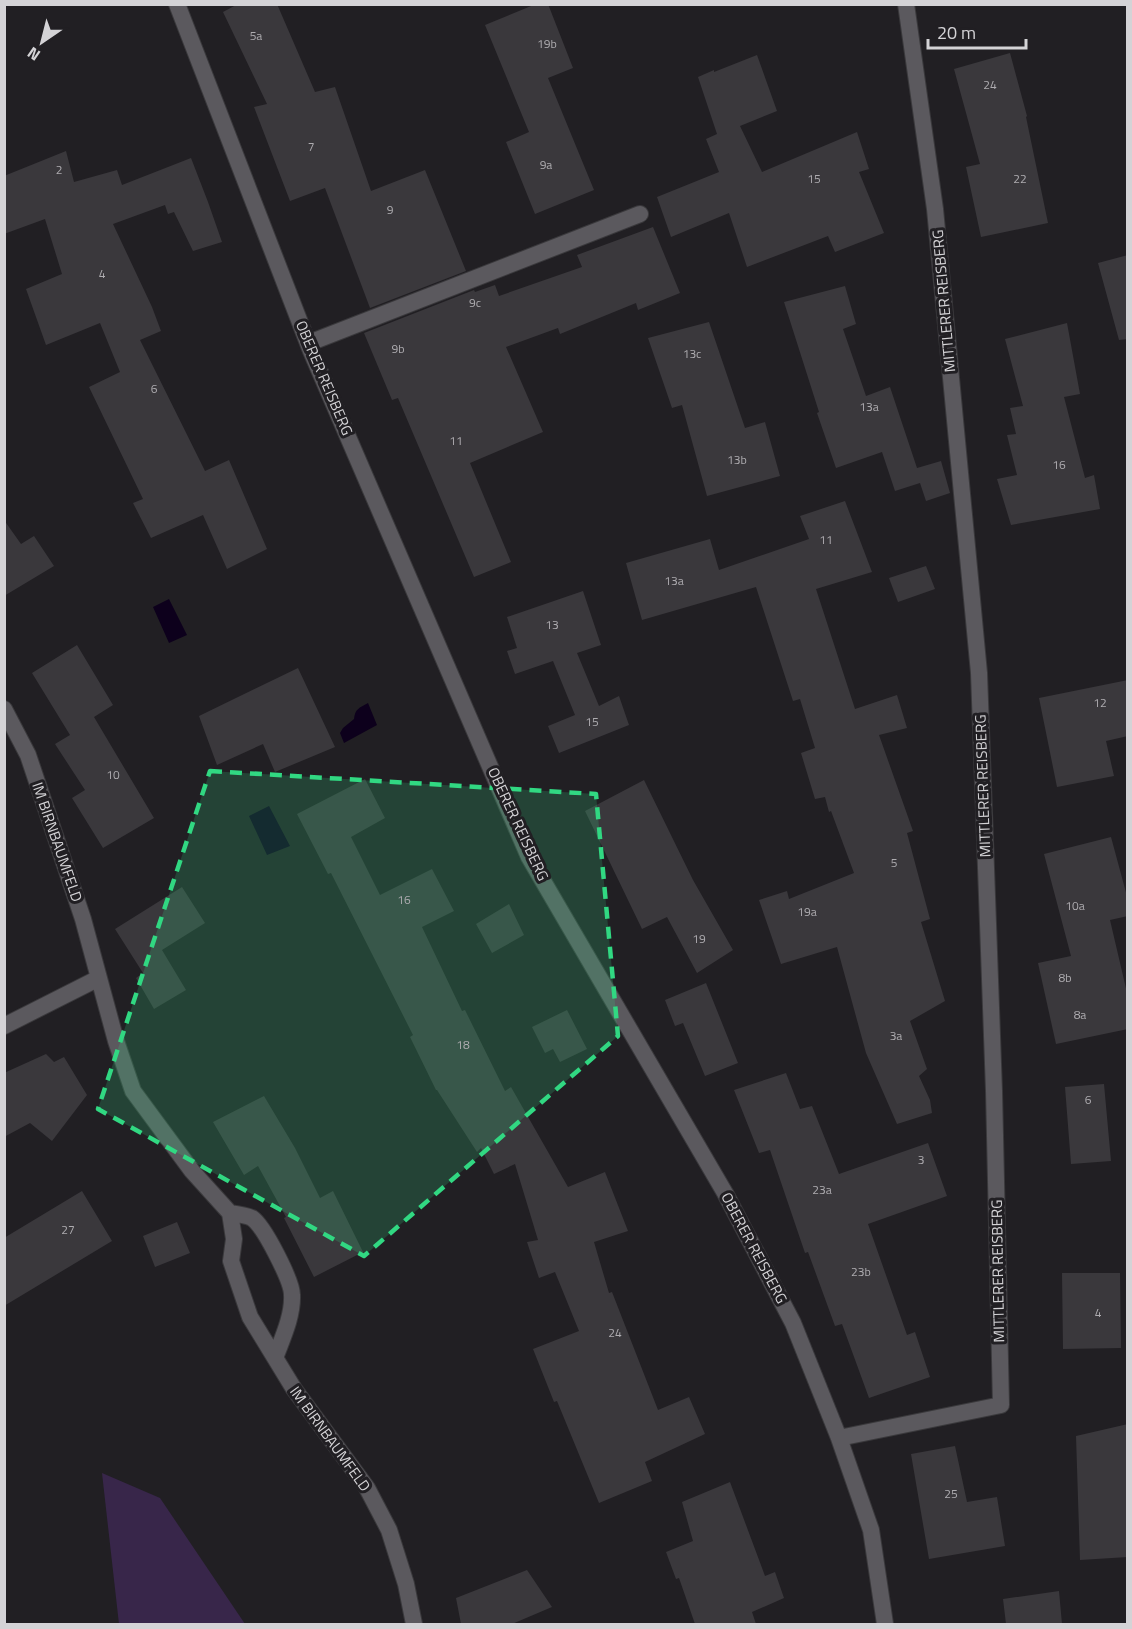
<svg xmlns="http://www.w3.org/2000/svg" width="1132" height="1629" font-family="'Titillium Web',sans-serif">
	<style>
		.green { fill: #38264a }
		.water { fill: #0d001c }
		.building { fill: #3a383c }
		.lines { fill: none; stroke-linecap: round; stroke-linejoin: round }
		.service-casing { stroke: #3a393c; stroke-width: 18 }
		.minor-casing { stroke: #3a393c; stroke-width: 18 }
		.service { stroke: #5b595e; stroke-width: 16 }
		.minor { stroke: #5b595e; stroke-width: 16 }
		.marked { fill: #31d882; fill-opacity: 0.2; stroke: #31d882; stroke-width: 4.5; stroke-dasharray: 12 8; stroke-linejoin: round }
		.labels { text-anchor: middle; stroke-width: 6; stroke-linejoin: round; paint-order: stroke }
		.number-label { font-size: 12px; fill: #aeacb0 }
		.street-label { font-size: 15px; fill: #d4d3d6; stroke: #211f23 }
	</style>
	<rect width="100%" height="100%" fill="#211f23"/>
	<path class="green" d="M102 1473 160 1498 245 1624H119Z"/>
	<path class="water" d="M169 599 187 635 169 643 153 607Z
		M368 703 377 725 344 743 340 733 343 728 354 719C355 709 359 708 368 703Z
		M269 806 290 846 267 855 249 816Z"/>
	<path class="building" d="M238 4H277L315 92 335 87 371 191 425 170 466 271 370 308 325 188 290 201 254 107 267 104 223 12Z
		M536 4H548L573 68 548 78 594 190 535 214 506 142 529 132 485 25Z
		M1010 53 1027 116 1026 117 1048 223 981 237 966 167 980 164 954 69Z
		M757 55 777 111 740 126 762 172 857 132 869 169 859 172 884 233 835 252 828 236 747 267 729 213 671 237 657 197 719 172 706 139 717 134 698 77 714 70V72Z
		M66 151 74 182 117 170 122 185 191 158 208 202 222 242 193 251 174 212 168 214 165 205 113 224 152 307 161 331 140 340 205 471 229 460 267 549 227 569 203 515 151 538 133 503 143 499 89 387 120 372 100 323 46 345 26 289 62 274 45 219 4 234V176Z
		M653 227 680 293 638 310 636 303 560 334 558 328 506 347 543 432 470 463 511 562 474 577 398 398 392 400 364 333 474 290 475 292 495 285 499 296 582 267 577 255Z
		M1128 255V339L1119 340 1098 263Z
		M845 286 856 324 843 329 866 396 890 387 917 468 941 461 950 493 926 501 920 483 895 491 882 452 836 468 817 413 819 412 784 302Z
		M709 322 745 428 765 422 780 476 707 496 682 405 672 408 648 338Z
		M1067 323 1080 394 1064 397 1085 478 1094 475 1100 509 1011 525 997 479 1017 475 1007 435 1016 434 1010 408 1023 406 1005 339Z
		M845 501 872 572 816 589 855 709 897 695 907 728 879 735 913 831 907 833 930 919 921 922 945 1001 910 1021 927 1069 919 1076 930 1100 932 1113 897 1124 866 1053 837 947 781 964 759 900 787 891 789 899 854 873 831 811 829 812 825 797 815 799 801 753 815 748 800 699 793 701 756 587 642 620 626 563 710 539 719 570 809 539 800 516Z
		M4 520 21 544 34 536 54 566 4 596Z
		M926 566 935 589 898 602 889 578Z
		M583 591 601 645 577 653 599 706 619 696 629 725 559 753 548 726 575 715 553 661 515 674 507 651 517 648 507 617Z
		M77 645 113 705 94 717 154 818 103 848 72 798 85 790 55 744 70 735 32 673Z
		M298 668 335 747 275 772 263 744 217 765 199 716Z
		M1128 680V736L1106 741 1114 776 1057 787 1039 698Z
		M365 779 385 818 351 837 380 895 432 869 454 911 422 927 462 1011 465 1010 505 1091 511 1087 568 1187 605 1172 628 1231 594 1242 609 1293 612 1292 658 1410 689 1397 705 1434 645 1462 652 1481 599 1503 557 1401 554 1402 533 1349 579 1331 555 1272 539 1278 527 1242 538 1240 515 1164 494 1174 481 1148 477 1152 437 1090H436L410 1037 413 1035 331 873 328 874 297 814Z
		M644 780 693 880 733 950 697 973 667 917 642 929 585 811Z
		M1111 837 1128 900V916L1110 920 1128 997V1029L1056 1044 1038 963 1071 956 1044 854Z
		M182 887 205 923 162 950 186 990 154 1009 136 978 143 973 115 929Z
		M509 904 524 935 492 953 476 924Z
		M706 983 738 1063 705 1076 683 1023 675 1026 665 1000Z
		M567 1010 587 1049 560 1062 553 1049 545 1053 532 1027Z
		M46 1054 54 1062 64 1057 87 1095 52 1141 30 1123 4 1137V1073Z
		M786 1073 800 1109 812 1106 839 1174 928 1143 947 1196 868 1224 907 1335 915 1332 930 1377 869 1398 842 1324 835 1326 808 1252 805 1253 770 1150 759 1153 734 1090Z
		M1104 1084 1111 1161 1071 1164 1065 1087Z
		M264 1096 295 1148 320 1198 333 1191 363 1252 314 1277 284 1218 286 1217 258 1166 244 1175 213 1122Z
		M82 1191 112 1241 4 1306V1238Z
		M177 1222 190 1253 155 1267 143 1236Z
		M1062 1273H1120L1121 1348 1063 1349Z
		M1128 1424V1557L1080 1560 1076 1436Z
		M955 1446 967 1502 997 1497 1005 1546 929 1559 911 1454Z
		M730 1482 765 1576 775 1572 784 1598 752 1612 756 1624H695L679 1578 676 1579 666 1552 693 1541 682 1502Z
		M527 1570 552 1607 512 1624H461L456 1598Z
		M1059 1591 1062 1624H1006L1003 1599Z"/>
	<g class="lines">
		<g class="service-casing">
			<path id="service" d="M309 343 640 214"/>
		</g>
		<g class="minor-casing">
			<path id="minor" d="M177 4 311 351 529 857 725 1193 793 1323 839 1438 871 1530 885 1624
				M4 709 28 755 83 919 116 1041 133 1091 192 1171 230 1213 234 1239 231 1261 250 1317 294 1389 367 1488 389 1530 406 1584 414 1624
				M4 1026 99 978
				M230 1213C237 1214 245 1215 252 1218 264 1226 292 1281 292 1295 293 1316 282 1339 275 1358
				M839 1438 1001 1405 994 1091 979 673 935 209 906 4"/>
		</g>
		<use href="#service" class="service"/>
		<use href="#minor" class="minor"/>
	</g>
	<path class="marked" d="M210 771 596 794 618 1036 364 1256 98 1109Z"/>
	<g class="labels">
		<g class="number-label">
			<text x="256" y="40">5a</text>
			<text x="547" y="48">19b</text>
			<text x="990" y="89">24</text>
			<text x="311" y="151">7</text>
			<text x="546" y="169">9a</text>
			<text x="59" y="174">2</text>
			<text x="814" y="183">15</text>
			<text x="1020" y="183">22</text>
			<text x="390" y="214">9</text>
			<text x="102" y="278">4</text>
			<text x="475" y="307">9c</text>
			<text x="398" y="353">9b</text>
			<text x="692" y="358">13c</text>
			<text x="154" y="393">6</text>
			<text x="869" y="411">13a</text>
			<text x="456" y="445">11</text>
			<text x="737" y="464">13b</text>
			<text x="1059" y="469">16</text>
			<text x="826" y="544">11</text>
			<text x="674" y="585">13a</text>
			<text x="552" y="629">13</text>
			<text x="1100" y="707">12</text>
			<text x="592" y="726">15</text>
			<text x="113" y="779">10</text>
			<text x="894" y="867">5</text>
			<text x="404" y="904">16</text>
			<text x="1075" y="910">10a</text>
			<text x="807" y="916">19a</text>
			<text x="699" y="943">19</text>
			<text x="1065" y="982">8b</text>
			<text x="1080" y="1019">8a</text>
			<text x="896" y="1040">3a</text>
			<text x="463" y="1049">18</text>
			<text x="1088" y="1104">6</text>
			<text x="921" y="1164">3</text>
			<text x="822" y="1194">23a</text>
			<text x="68" y="1234">27</text>
			<text x="861" y="1276">23b</text>
			<text x="1098" y="1317">4</text>
			<text x="615" y="1337">24</text>
			<text x="951" y="1498">25</text>
		</g>
		<g class="street-label">
			<text transform="translate(944 301) rotate(-95)" y="5">MITTLERER REISBERG</text>
			<text transform="translate(324 378) rotate(67)" y="5">OBERER REISBERG</text>
			<text transform="translate(983 786) rotate(-92)" y="5">MITTLERER REISBERG</text>
			<text transform="translate(518 824) rotate(65)" y="5">OBERER REISBERG</text>
			<text transform="translate(57 842) rotate(71)" y="5">IM BIRNBAUMFELD</text>
			<text transform="translate(754 1248) rotate(62)" y="5">OBERER REISBERG</text>
			<text transform="translate(998 1271) rotate(-91)" y="5">MITTLERER REISBERG</text>
			<text transform="translate(330 1439) rotate(54)" y="5">IM BIRNBAUMFELD</text>
		</g>
	</g>
	<rect width="1132" height="1629" fill="none" stroke="#d4d3d6" stroke-width="12"/>
	<g transform="translate(42 42) rotate(215)" stroke="#211f23" stroke-width="4.5" paint-order="stroke">
	<path d="M0-4.5L10 22L0 15L-10 22Z" fill="#d4d3d6"/>
	<text y="-9" font-size="16" font-weight="bold" text-anchor="middle" fill="#d4d3d6">N</text>
	</g>
	<path d="M928 39v9h98v-9" fill="none" stroke="#d4d3d6" stroke-width="3"/>
	<text x="937" y="39" font-size="18" fill="#d4d3d6" stroke="#211f23" stroke-width="4.5" paint-order="stroke">20 m</text>
</svg>
